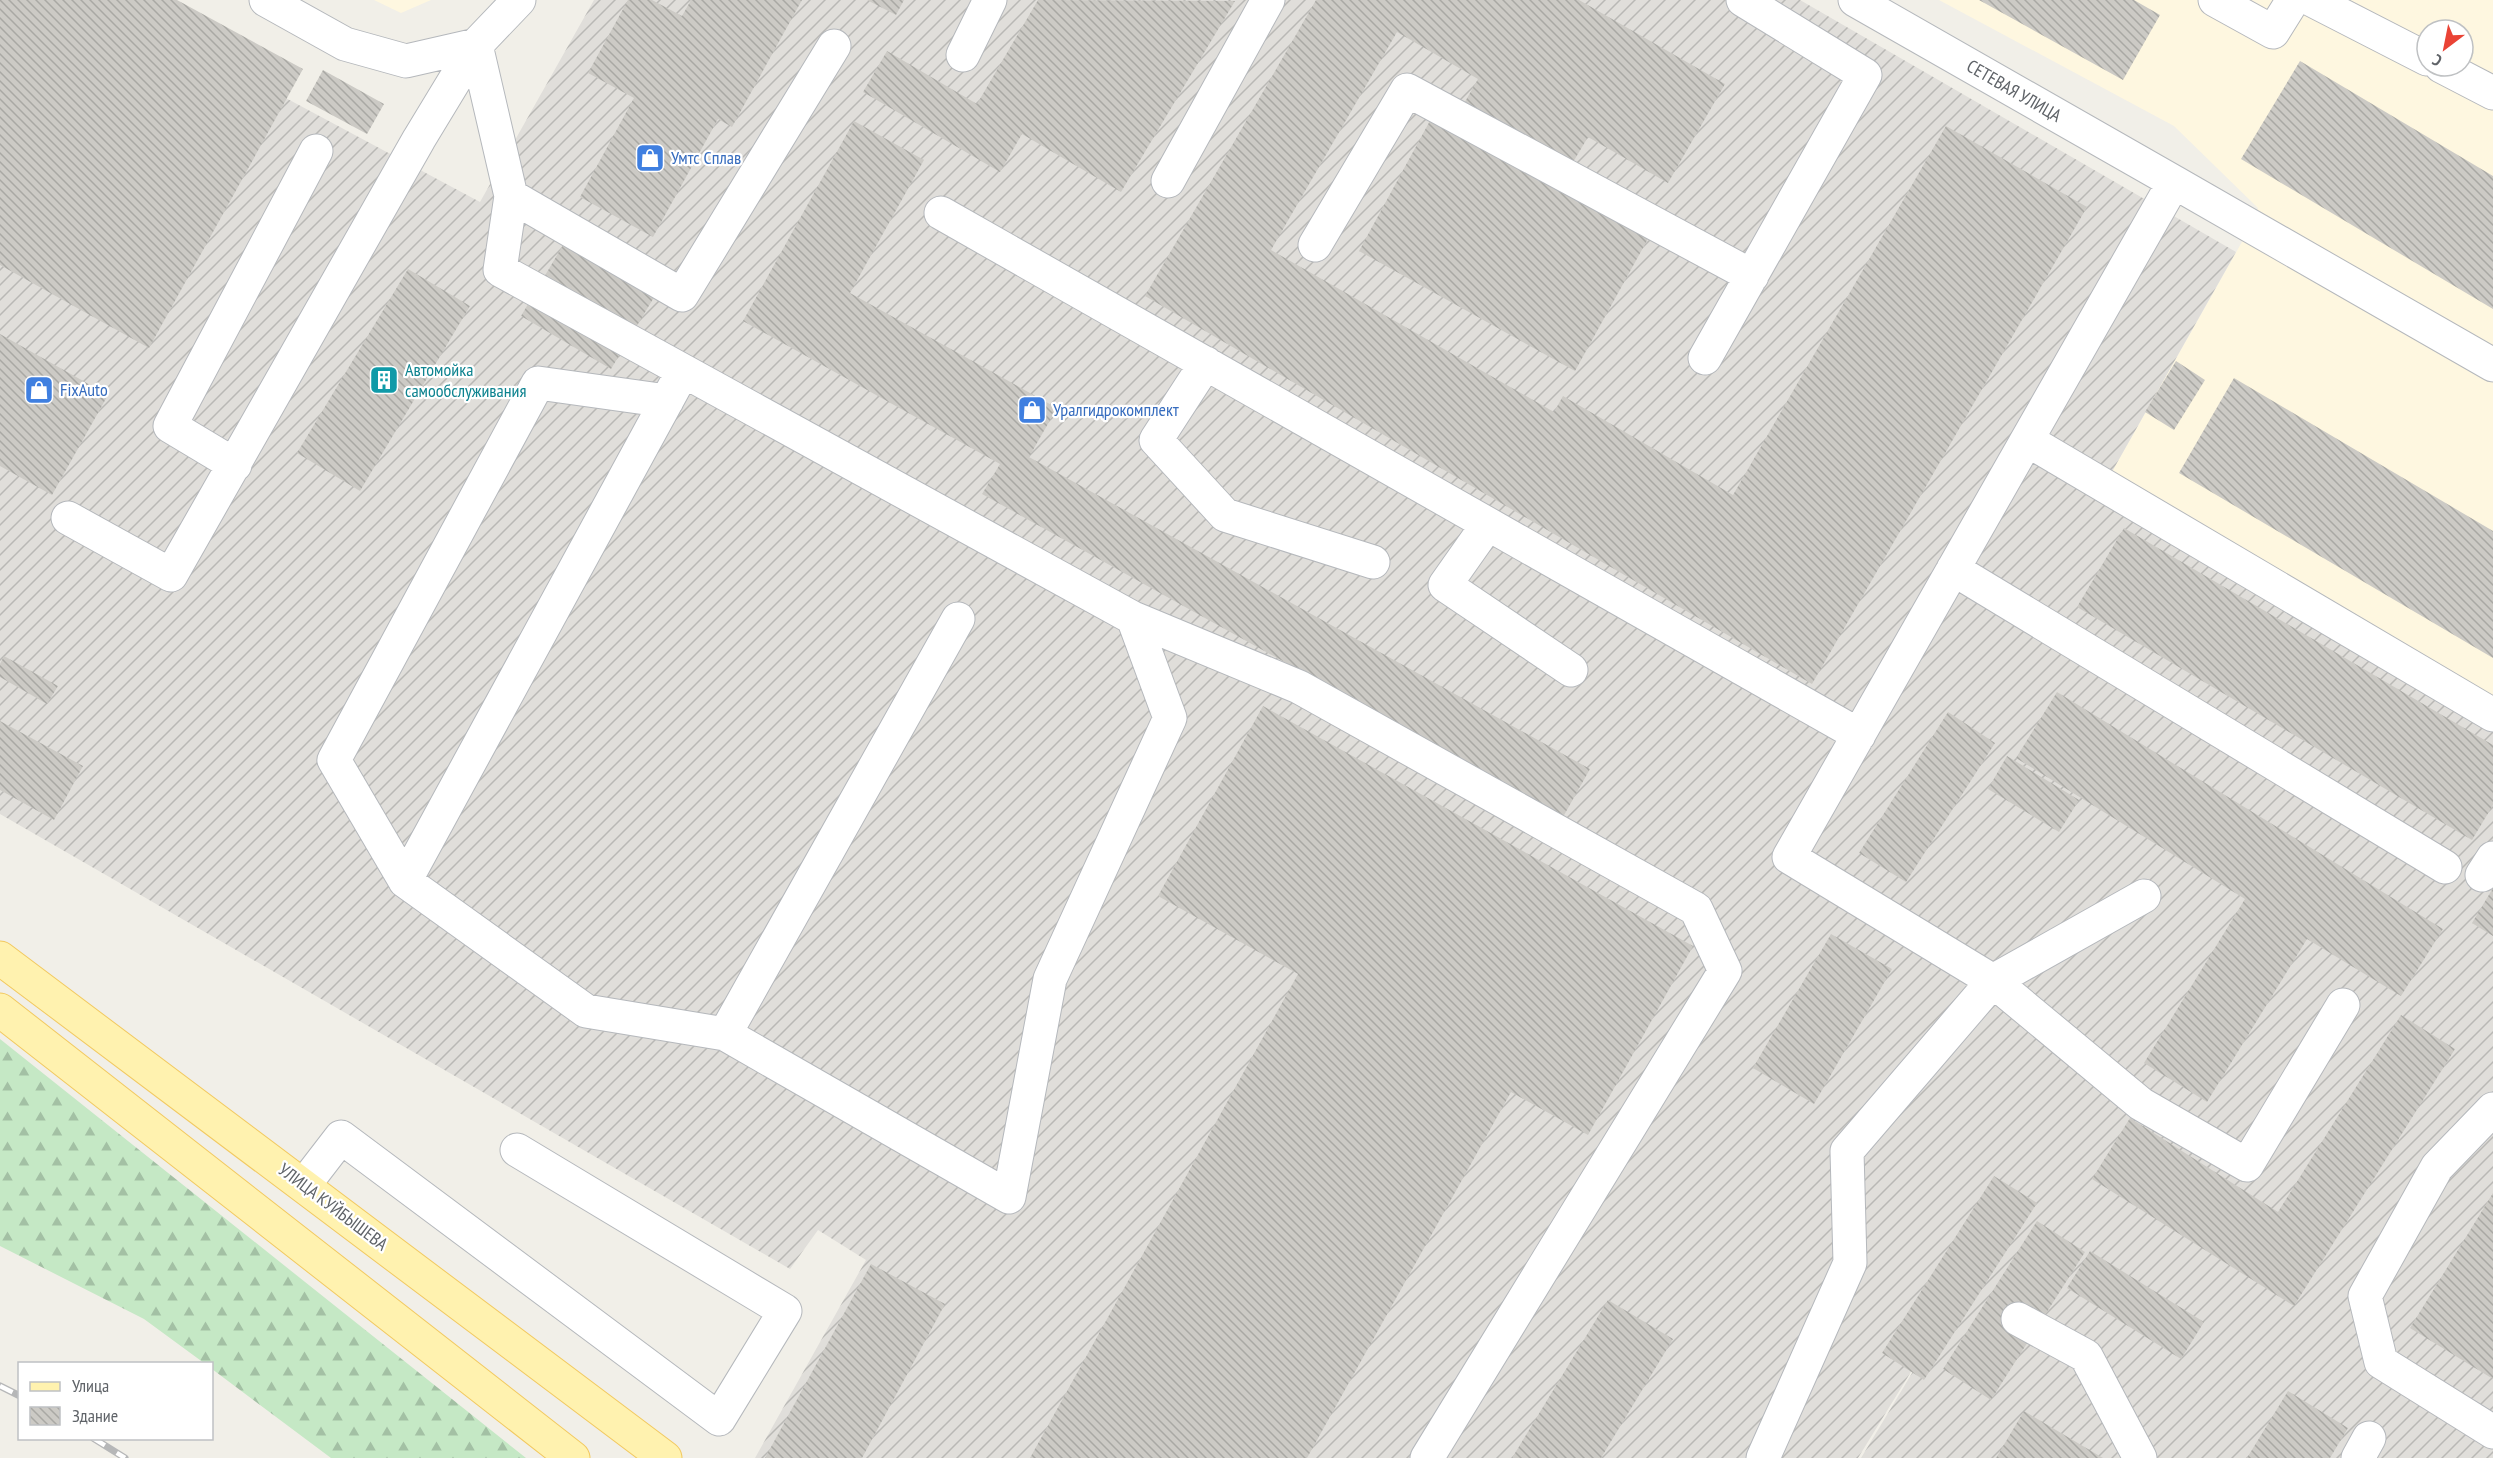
<svg xmlns="http://www.w3.org/2000/svg" width="2493" height="1458" font-family="'PT Sans Narrow',sans-serif">
	<style>
		.commercial { fill: #fef7e0; fill-rule: evenodd }
		.industrial { fill: url(#industrial-furrows) }
		.forest { fill: url(#forest-firs) }
		.building { fill: url(#building-back-hatch) }
		.lines { fill: none; stroke-linecap: round; stroke-linejoin: round }
		.minor-casing { stroke: #b5b8bc; stroke-width: 35 }
		.major-casing { stroke: #f2c960; stroke-width: 35 }
		.minor { stroke: #fff; stroke-width: 33 }
		.major { stroke: #fff2af; stroke-width: 33 }
		.rail-casing { stroke: #b6b7b8; stroke-width: 7 }
		.rail { stroke: #fff; stroke-width: 4.5; stroke-dasharray: 14; stroke-linecap: butt }
		.labels { text-anchor: middle; stroke-width: 4.5; stroke-linejoin: round; paint-order: stroke }
		.street-label { font-size: 18px; fill: #5f6368; stroke: #fff }
		.shop-label { font-size: 18px; fill: #366cbe; stroke: #fff; text-anchor: start }
		.culture-label { font-size: 18px; fill: #0d838f; stroke: #fff; text-anchor: start }
	</style>
	<defs>
		<pattern id="industrial-furrows" width="10" height="10" patternUnits="userSpaceOnUse" patternTransform="scale(1.5)"><rect width="10" height="10" fill="#e0deda"/><path d="M-1 1l2-2M0 10L10 0M9 11l2-2" fill="none" stroke="#b9b8b5"/></pattern>
		<pattern id="forest-firs" width="22" height="20" patternUnits="userSpaceOnUse" patternTransform="scale(1.5)"><rect width="22" height="20" fill="#c5e8c5"/><path d="M5 1l3.5 6h-7zM16 11l3.5 6h-7z" fill="#a3c0a4"/></pattern>
		<pattern id="building-back-hatch" width="6" height="6" patternUnits="userSpaceOnUse" patternTransform="scale(1.5)"><rect width="6" height="6" fill="#cccac5"/><path d="M-1 5l2 2M0 0l6 6M5-1l2 2" fill="none" stroke="#a9a8a4"/></pattern>
	</defs>
	<rect width="100%" height="100%" fill="#f1efe8"/>
	<path class="commercial" d="M374 0H431L401 13Z
		M1939 0H2493V698L2109 477 2251 226 2258 208 2174 126ZM2427 30H2463V66H2427Z"/>
	<path class="industrial" d="M0 0H103L480 202 594 0H1800L2236 252 2109 477 2493 698V1458H1861L1992 1240 1858 1458H755L866 1260 818 1230 790 1269 0 814Z"/>
	<path class="forest" d="M0 1039 526 1458H331L212 1369V1364L204 1363 144 1319 0 1246Z"/>
	<path class="building" d="M0 0H177L303 69 149 348 0 265Z
		M628 0H652L682 16 691 0H802L732 127 718 119 653 237 580 197 634 98 588 73Z
		M867 0H904L896 15Z
		M1038 0 1235 1 1121 192 1022 134 1000 172 863 92 887 51 977 104Z
		M1316 0H1579L1725 84 1668 183 1588 137 1569 169 1462 107 1478 79 1397 32 1271 250 1554 412 1563 396 1733 495 1946 126 2087 207 1812 684 1145 296Z
		M1979 0H2134L2160 15 2123 80Z
		M2300 61 2493 176V309L2241 159Z
		M323 70 384 104 367 134 306 101Z
		M1432 117 1649 237 1575 371 1359 251Z
		M854 121 924 160 850 293 1057 408 1029 457 1590 769 1563 817 982 494 1000 464 743 321Z
		M566 240 656 294 611 369 521 316Z
		M408 269 470 306 360 491 297 453Z
		M0 334 108 395 52 495 0 466Z
		M2176 361 2205 380 2174 430 2145 412Z
		M2234 378 2493 531V658L2179 473Z
		M2124 528 2493 745V805L2472 840 2077 607Z
		M4 656 58 686 47 704 0 677V664Z
		M2057 692 2443 929 2401 996 2307 939 2207 1102 2144 1063 2245 899 2016 758Z
		M1263 706 1693 946 1588 1135 1511 1092 1307 1458H1030L1298 974 1158 896Z
		M1948 712 1995 743 1906 882 1859 853Z
		M0 721 83 766 54 820 0 790Z
		M2007 756 2079 800 2059 832 1988 789Z
		M2493 888V936L2472 923Z
		M1831 934 1892 969 1814 1104 1753 1068Z
		M2401 1015 2455 1049 2294 1306 2092 1179 2130 1118 2278 1212Z
		M1994 1176 2037 1203 1924 1380 1882 1353Z
		M2493 1193V1379L2410 1328Z
		M2037 1221 2085 1252 1991 1400 1943 1369Z
		M2090 1251 2204 1322 2181 1359 2067 1288Z
		M871 1264 945 1304 862 1458H765Z
		M1608 1300 1673 1339 1601 1458H1512Z
		M2288 1391 2348 1428 2330 1458H2247Z
		M2024 1411 2103 1458H1996Z"/>
	<g class="lines">
		<g class="minor-casing">
			<path id="minor" d="M266 0 345 44 406 61 476 45 519 0
				M1855 0 2174 182
				M2215 0 2273 32 2293 0
				M2312 0 2427 59
				M476 45 511 196 682 295 834 46
				M963 55 990 0
				M2441 66 2493 93
				M1168 181 1268 0
				M511 196 500 270 1133 618 1170 718 1050 979 1009 1197 725 1034 586 1011 405 881 683 371
				M941 213 1859 735
				M1315 245 1407 90 1752 276
				M1705 358 1865 75 1743 0
				M1206 363 1156 440 1225 515 1373 562
				M2027 440 2493 715
				M235 465 170 426 316 151
				M68 518 171 575 419 139 476 45
				M1488 524 1445 585 1571 670
				M1953 569 2445 867
				M1133 618 1299 687 1696 909 1725 971 1427 1458
				M2482 875 2493 858
				M405 881 334 760 538 383 667 401
				M2343 1005 2247 1165 2141 1104 1993 981 1789 857 2174 182 2493 365
				M725 1034 958 619
				M2493 1109 2437 1167 2365 1296 2381 1362 2493 1432
				M304 1185 341 1137 719 1419 785 1311 517 1150
				M2018 1319 2086 1356 2140 1458
				M1763 1458 1850 1263 1847 1151 1993 981 2144 896
				M2358 1458 2369 1438"/>
		</g>
		<g class="major-casing">
			<path id="major" d="M0 958 665 1458
				M0 1010 573 1458"/>
		</g>
		<use href="#minor" class="minor"/>
		<use href="#major" class="major"/>
		<g class="rail-casing">
			<path id="rail" d="M0 1386 20 1396
				M93 1438 125 1458"/>
		</g>
		<use href="#rail" class="rail"/>
	</g>
	<defs>
		<g id="shop-square" transform="scale(1.5)"><rect x="-9" y="-9" width="18" height="18" rx="4" fill="#3f7fe0" stroke="#fff"/><path d="M-5-2.5h2.3a2.7 3.5 0 0 1 5.4 0H5L5.5 6h-11ZM-1.5-2.5h3a1.5 2.3 0 0 0-3 0Z" fill="#fff"/></g>
		<g id="building-square" transform="scale(1.5)"><rect x="-9" y="-9" width="18" height="18" rx="4" fill="#0f9aa8" stroke="#fff"/><path d="M-4-6H4V6H1V3H-1V6H-4ZM-2.5-4.3h1.7v1.8h-1.7ZM.8-4.3h1.7v1.8H.8ZM-2.5-1h1.7V.8h-1.7ZM.8-1h1.7V.8H.8Z" fill="#fff"/></g>
	</defs>
	<g fill-rule="evenodd">
		<use href="#shop-square" x="650" y="158"/>
		<use href="#building-square" x="384" y="380"/>
		<use href="#shop-square" x="39" y="390"/>
		<use href="#shop-square" x="1032" y="410"/>
	</g>
	<g class="labels">
		<g class="street-label">
			<text transform="translate(2014 91) rotate(30)" y="6">СЕТЕВАЯ УЛИЦА</text>
			<text transform="translate(333 1207) rotate(37)" y="6">УЛИЦА КУЙБЫШЕВА</text>
		</g>
		<g class="shop-label">
			<text x="671" y="164">Умтс Сплав</text>
			<text x="60" y="396">FixAuto</text>
			<text x="1053" y="416">Уралгидрокомплект</text>
		</g>
		<g class="culture-label">
			<text x="405" y="376">Автомойка<tspan x="405" dy="21">самообслуживания</tspan></text>
		</g>
	</g>
	<rect x="18" y="1362" width="195" height="78" fill="#ffffff" stroke="#bfc1c3" stroke-width="1.5"/>
	<rect x="30" y="1382" width="30" height="9" fill="#fff2af" stroke="#bfc1c3" stroke-width="1.5"/>
	<text x="72" y="1392" font-size="18" fill="#5f6368">Улица</text>
	<rect x="30" y="1407" width="30" height="18" fill="url(#building-back-hatch)" stroke="#bfc1c3" stroke-width="1.5"/>
	<text x="72" y="1422" font-size="18" fill="#5f6368">Здание</text>
	<g transform="translate(2445 48) rotate(212)"><circle r="28" fill="#ffffff" stroke="#bfc1c3" stroke-width="1.5"/>
	<path d="M0-4.5L10 22L0 15L-10 22Z" fill="#ea4335"/>
	<text y="-9" font-size="16" font-weight="bold" text-anchor="middle" fill="#5f6368">С</text>
	</g>
</svg>
